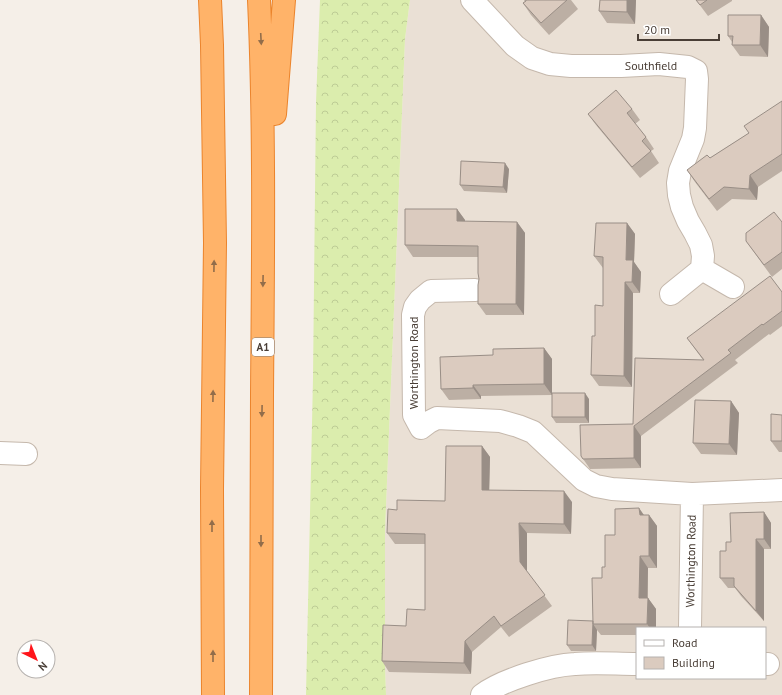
<svg xmlns="http://www.w3.org/2000/svg" width="782" height="695" font-family="'PT Sans',sans-serif">
	<style>
		.residential { fill: #eae0d5; fill-rule: evenodd }
		.forest { fill: url(#forest-crowns) }
		.lines { fill: none; stroke-linecap: round; stroke-linejoin: round }
		.street-casing { stroke: #c5b8ac; stroke-width: 24 }
		.highway-casing { stroke: #eb842c; stroke-width: 24 }
		.street { stroke: #fff; stroke-width: 22 }
		.highway { stroke: #ffb369; stroke-width: 22 }
		.wall { fill: #bcafa4 }
		.shaded-wall { fill: #998e86 }
		.building { fill: #dbcbbf; stroke: #998e86 }
		.oneway { fill: #926d4a }
		.labels { text-anchor: middle; stroke-width: 3; stroke-linejoin: round; paint-order: stroke }
		.shield { fill: #fff; stroke: #807872; stroke-width: 1 }
		.shield-label { font-size: 11px; font-weight: bold; fill: #493e36 }
		.street-label { font-size: 12px; fill: #493e36; stroke: #fff }
	</style>
	<defs>
		<pattern id="forest-crowns" width="20" height="18" patternUnits="userSpaceOnUse"><rect width="20" height="18" fill="#dbedad"/><path d="M2 6a3 3 0 1 1 6 0M12 15a3 3 0 1 1 6 0" fill="none" stroke="#bdcc95"/></pattern>
	</defs>
	<rect width="100%" height="100%" fill="#f5efe8"/>
	<path class="residential" d="M410 0H782V695H386L385 666V531L405 39ZM637 628H765V678H637Z"/>
	<path class="forest" d="M320 0H410L405 39 385 531V666L386 695H306L313 378 316 102Z"/>
	<g class="lines">
		<g class="street-casing">
			<path id="street" d="M472 0 515 46 532 58 550 64 571 66H621L659 64 688 67 696 71 697 79 695 128 693 139 680 171 678 183 679 195 682 207 688 221 695 233 701 245 703 256 702 269 671 294
				M702 269 733 287
				M475 290 431 291 420 300 415 307 413 315 414 415 421 428 429 422 437 418 500 421 518 426 533 432 584 480 596 486 612 489 692 494
				M0 453 26 454
				M690 628 692 494 782 490
				M765 664H768
				M482 695C502 680 550 665 575 664 595 662 616 664 637 664"/>
		</g>
		<g class="highway-casing">
			<path id="highway" d="M210 0 212 45 215 243 212 489 213 695
				M259 0C265 131 263 263 262 395 261 495 261 595 261 695
				M275 114 284 0"/>
		</g>
		<use href="#street" class="street"/>
		<use href="#highway" class="highway"/>
	</g>
	<path class="wall" d="M524 0H571L578 9 549 35 531 15 523 3 525 2Z
		M600 0H636L635 24 607 23 599 11Z
		M696 0H732V1L708 16Z
		M761 15 769 27 768 57 740 56 732 45V42L728 36Z
		M782 101V171L758 187 757 200 732 199 717 211 695 182 687 170 710 158 749 133Z
		M632 109 640 120 635 124 646 137 654 149 651 151 659 163 640 178 596 125 588 114Z
		M509 169 507 193 464 191 460 185Z
		M457 209 465 220V222H517L525 233 524 315H486L478 304 479 279 478 257H413L405 245Z
		M782 222V269L772 277 746 241Z
		M627 223 635 234 634 262 641 272 640 293H633L632 387 599 386 591 375 595 336 603 306V268L594 256Z
		M782 292V326L770 335 769 334 735 360 738 363 641 436V468L590 469 588 466 581 456 633 424 703 360 687 338Z
		M544 348 552 359V393L589 399V423H556L552 417V395L481 396V399L449 400 441 389 493 355Z
		M731 401 739 413 737 455 701 454 693 443Z
		M782 415V452H779L771 441Z
		M482 446 490 457 489 490 572 502 571 534 527 533V572L552 606 509 637 501 627 472 652 471 674 389 672 382 661 406 626 425 610V544H395L387 533 397 510 445 501Z
		M639 508 644 515H649L657 526V568H648V598L656 609V628H637V635H601L597 630 596 651H571L567 645 593 621 602 578 615 535Z
		M764 512 771 523V549H764V621L741 596 735 588H728L720 578 726 551 731 542Z"/>
	<path class="shaded-wall" d="M627 0H636L635 24 627 12Z
		M761 15 769 27 768 57 760 45Z
		M505 163 509 169 507 193 503 187Z
		M750 175 758 187 757 200 749 189Z
		M457 209 465 220V233L457 221Z
		M517 222 525 233 524 315 516 304Z
		M627 223 635 234 634 262 641 272 640 293 632 282 626 260Z
		M625 282 633 293 632 387 624 376Z
		M544 348 552 359V395L544 384Z
		M473 385 481 396V399L473 388Z
		M585 393 589 399V423L585 417Z
		M731 401 739 413 737 455 729 444Z
		M634 426 641 436V468L634 458Z
		M482 446 490 457 489 500 482 490Z
		M564 491 572 502 571 534 564 524Z
		M639 508 647 520 640 515Z
		M764 512 771 523V549L764 539Z
		M649 515 657 526V568L649 556Z
		M519 523 527 533V573L520 562Z
		M756 539 764 549V621L756 611Z
		M640 556 648 568 647 609 639 598Z
		M648 598 656 609V628H650L647 624Z
		M593 624 597 630 596 651 592 645Z
		M465 641 472 652 471 674 464 663Z"/>
	<path class="building" d="M526 0H567L541 23 523 3 526 1Z
		M600 0H627V12L599 11Z
		M696 0H707L700 5Z
		M728 15H761L760 45H732L733 36H728Z
		M616 90 632 109 627 113 646 137 642 141 651 151 632 167 588 114Z
		M782 101V154L750 175 749 189 724 187 709 199 687 170 707 155 710 158 749 133 744 126Z
		M461 161 505 163 503 187 460 185Z
		M405 209H457V221L517 222 516 304H478V285L479 279 478 273V246L405 245Z
		M774 212 782 222V252L764 265 746 241V233Z
		M596 223H627L626 260H633L632 282H625L624 376 591 375 592 336H595V305L603 306V257L594 256Z
		M770 276 782 292V311L763 325 762 324 728 350 731 353 634 426V458L583 459 581 456 580 425 633 424 635 358 704 360 687 338Z
		M544 348V384L473 385V388L441 389 440 357 493 355V349Z
		M552 393H585V417H552Z
		M695 400 731 401 729 444 693 443Z
		M771 414 782 415V441H771Z
		M446 446H482V490L564 491V524L519 523 520 562 545 595 501 626 494 616 465 641 464 663 382 661 383 625 406 626 407 609 425 610V534L387 533 388 509 397 510V500L445 501Z
		M639 508 640 515H649V556H640L639 598H648L647 624H593L592 578H602V567H605V535H615V509Z
		M764 512V539H756V611L734 586V578H720V551H726V542H731L730 513Z
		M568 620 593 621 592 645H567Z"/>
	<defs><path id="oneway-solid" d="M-6-.8H1V-3.2L6.5 0L1 3.2V.8H-6Z"/></defs>
	<g class="oneway">
		<use href="#oneway-solid" transform="translate(261 39) rotate(87)"/>
		<use href="#oneway-solid" transform="translate(214 266) rotate(-89)"/>
		<use href="#oneway-solid" transform="translate(263 281) rotate(91)"/>
		<use href="#oneway-solid" transform="translate(213 396) rotate(-89)"/>
		<use href="#oneway-solid" transform="translate(262 411) rotate(91)"/>
		<use href="#oneway-solid" transform="translate(212 526) rotate(-90)"/>
		<use href="#oneway-solid" transform="translate(261 541) rotate(90)"/>
		<use href="#oneway-solid" transform="translate(213 656) rotate(-90)"/>
	</g>
	<g class="labels">
		<rect class="shield" x="252" y="338" width="22" height="18" rx="3"/>
		<g class="shield-label">
			<text x="263" y="351">A1</text>
		</g>
		<g class="street-label">
			<text x="651" y="70">Southfield</text>
			<text transform="translate(414 363) rotate(-90)" y="4">Worthington Road</text>
			<text transform="translate(691 561) rotate(-89)" y="4">Worthington Road</text>
		</g>
	</g>
	<rect x="636" y="627" width="130" height="52" fill="#ffffff" stroke="#b6b2af"/>
	<rect x="644" y="640" width="20" height="6" fill="#ffffff" stroke="#b6b2af"/>
	<text x="672" y="647" font-size="12" fill="#493e36">Road</text>
	<rect x="644" y="657" width="20" height="12" fill="#dbcbbf" stroke="#b6b2af"/>
	<text x="672" y="667" font-size="12" fill="#493e36">Building</text>
	<g transform="translate(36 659) rotate(137)"><circle r="19" fill="#ffffff" stroke="#b6b2af"/>
	<path d="M0-3L7 15L0 10L-7 15Z" fill="#ff151a"/>
	<text y="-6" font-size="11" font-weight="bold" text-anchor="middle" fill="#493e36">N</text>
	</g>
	<path d="M638 34v6h81v-6" fill="none" stroke="#493e36" stroke-width="2"/>
	<text x="644" y="34" font-size="12" fill="#493e36" stroke="#ffffff" stroke-width="3" paint-order="stroke">20 m</text>
</svg>
